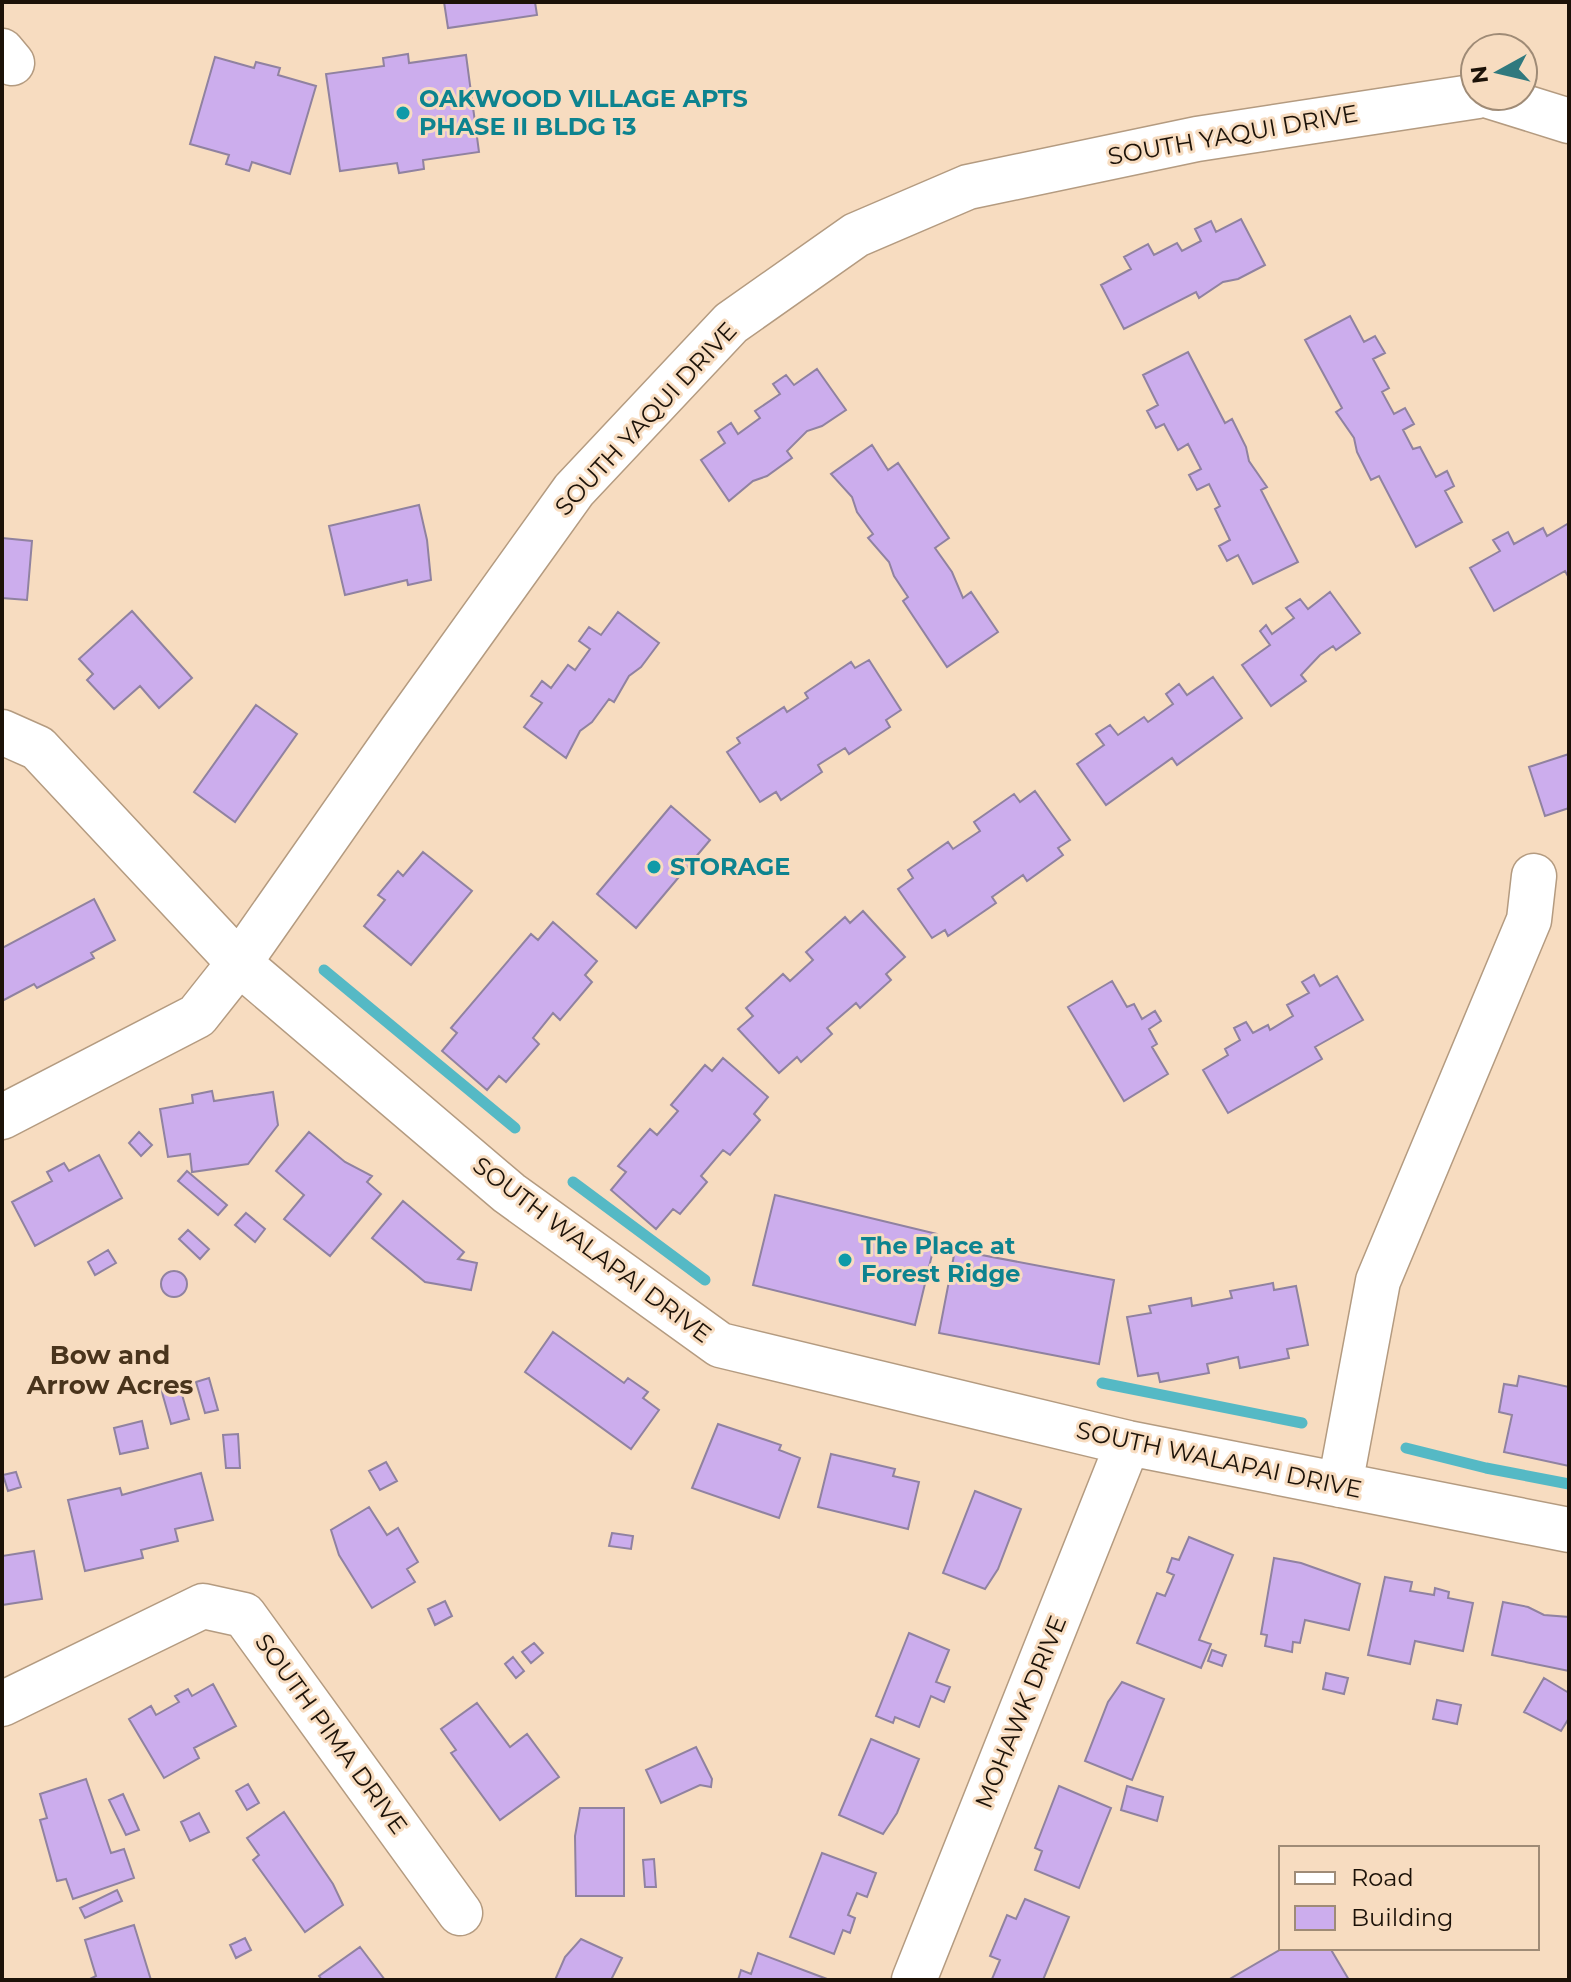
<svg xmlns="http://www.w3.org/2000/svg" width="1571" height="1982" font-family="Montserrat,sans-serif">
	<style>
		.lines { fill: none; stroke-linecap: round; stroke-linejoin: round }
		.stream { stroke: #55b9c5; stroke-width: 11 }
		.building { fill: #ccaded; stroke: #9082a0; stroke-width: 2 }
		.minor-casing { stroke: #b49b80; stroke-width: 47 }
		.minor { stroke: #fff; stroke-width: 44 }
		.culture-dot { fill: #0f9aa8; stroke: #f7dcc0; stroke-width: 3 }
		.labels { text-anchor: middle; stroke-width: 6; stroke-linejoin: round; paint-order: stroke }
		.culture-label { font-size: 24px; font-weight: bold; fill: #0d838f; stroke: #f7dcc0; text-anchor: start }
		.street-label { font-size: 24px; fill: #1c1208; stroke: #f7dcc0 }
		.neighbourhood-label { font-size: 26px; font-weight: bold; fill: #49341c; stroke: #f7dcc0 }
	</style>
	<rect width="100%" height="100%" fill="#f7dcc0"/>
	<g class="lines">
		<path class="stream" d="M324 970 515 1128
			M573 1182 705 1280
			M1102 1383 1302 1423
			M1406 1448 1486 1468 1569 1484"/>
	</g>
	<path class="building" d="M444 2H535L537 15 448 28Z
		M408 54 409 63 466 55 479 152 423 160 424 169 399 173 397 163 340 171 326 74 384 66 383 58Z
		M215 57 254 68 256 62 280 68 278 75 316 86 290 174 252 162 249 171 226 164 229 155 190 144Z
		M1241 219 1265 265 1238 279 1223 282 1199 298 1196 292 1124 329 1101 285 1131 269 1124 257 1148 244 1154 255 1177 243 1182 251 1201 241 1195 229 1211 221 1216 232Z
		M1350 316 1364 342 1375 336 1385 353 1373 359 1389 388 1382 392 1394 414 1405 408 1414 424 1403 430 1413 449 1420 447 1436 477 1447 471 1454 486 1445 491 1462 522 1416 547 1379 476 1371 480 1357 452 1354 438 1336 412 1342 408 1305 340Z
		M1188 352 1225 423 1232 419 1246 447 1249 461 1267 487 1261 490 1298 562 1253 584 1238 555 1227 561 1219 546 1230 540 1215 509 1220 506 1209 484 1197 490 1189 475 1201 469 1188 444 1178 450 1164 424 1156 428 1147 411 1158 405 1143 375Z
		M817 369 846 410 822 426 807 431 787 451 792 458 767 476 753 481 729 501 701 460 725 443 718 432 731 423 738 434 760 418 755 411 780 394 773 384 786 375 794 385Z
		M872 445 888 470 898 463 949 538 935 548 952 572 963 598 971 592 998 632 947 667 903 601 908 597 894 576 889 562 868 538 873 534 857 512 852 497 831 474Z
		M419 505 427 540 431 580 408 585 407 580 345 595 329 526Z
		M1569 523V578L1565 571 1494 611 1470 568 1500 551 1493 540 1508 532 1514 544 1543 528 1547 536Z
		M2 538 32 541 27 600 2 598Z
		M1330 592 1360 633 1336 650 1333 646 1320 655 1301 675 1306 681 1271 706 1242 665 1270 645 1260 631 1266 625 1272 634 1294 618 1286 608 1300 599 1308 609Z
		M132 611 192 678 159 708 140 686 114 709 87 680 93 674 79 659Z
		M618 612 659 643 641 667 629 676 614 702 609 699 592 722 580 731 566 758 524 727 542 703 531 696 542 681 551 688 568 665 575 670 590 649 579 641 589 627 601 635Z
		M869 660 901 710 886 720 890 727 849 754 845 748 818 765 822 772 781 800 776 792 760 802 727 752 740 743 737 738 784 707 787 712 808 698 805 693 851 662 855 668Z
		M1213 677 1242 718 1177 765 1172 758 1106 805 1077 764 1104 745 1096 734 1110 725 1118 735 1144 717 1148 722 1173 704 1166 694 1179 684 1187 695Z
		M256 705 297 734 235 822 194 792Z
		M1569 754V808L1545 816 1529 767Z
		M1035 791 1070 840 1058 848 1063 855 1027 881 1023 875 992 897 996 903 948 936 945 930 932 938 898 889 913 878 908 870 948 842 953 849 980 831 974 822 1014 794 1020 802Z
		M671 806 710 840 636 928 597 894Z
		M423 852 472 891 411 965 364 926 385 900 378 895 398 871 403 876Z
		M94 899 115 940 91 953 94 958 37 988 34 984 2 1001V948Z
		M863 911 905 957 886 974 891 980 860 1008 856 1003 827 1028 832 1034 801 1062 797 1057 779 1073 738 1029 753 1016 746 1008 783 974 790 981 813 960 806 952 845 917 850 923Z
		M553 922 597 961 585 975 592 982 560 1020 553 1013 533 1038 539 1044 506 1082 499 1076 487 1090 442 1051 457 1033 451 1028 531 934 538 940Z
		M1314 975 1320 986 1337 976 1363 1020 1315 1047 1322 1059 1228 1113 1203 1070 1228 1055 1225 1049 1240 1040 1234 1028 1246 1022 1253 1033 1268 1025 1270 1030 1293 1016 1287 1005 1309 993 1302 982Z
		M1112 981 1127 1007 1134 1004 1142 1019 1155 1011 1161 1021 1149 1029 1157 1044 1152 1047 1168 1074 1124 1101 1068 1007Z
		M723 1058 768 1097 754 1114 760 1120 730 1155 723 1150 701 1176 707 1182 680 1214 673 1209 656 1229 611 1190 626 1172 618 1166 650 1129 657 1135 678 1111 671 1105 705 1065 712 1071Z
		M212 1091 214 1101 273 1092 278 1125 248 1164 192 1172 190 1154 168 1157 160 1109 193 1103 192 1095Z
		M139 1132 152 1145 141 1156 129 1143Z
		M309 1132 345 1162 372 1176 367 1182 381 1194 330 1256 284 1219 304 1195 276 1171Z
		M99 1155 122 1198 35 1246 12 1202 52 1181 47 1172 64 1163 69 1171Z
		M187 1171 227 1205 218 1215 178 1181Z
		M775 1195 937 1234 915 1325 753 1285Z
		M403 1201 464 1252 458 1259 477 1263 471 1290 425 1282 372 1238Z
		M246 1213 265 1229 255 1242 235 1225Z
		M188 1230 209 1249 200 1259 179 1239Z
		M108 1250 116 1263 95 1275 88 1262Z
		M955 1250 1114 1280 1099 1364 939 1333Z
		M161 1284a13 13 0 1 1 26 0a13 13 0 1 1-26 0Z
		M1273 1283 1274 1290 1296 1286 1308 1345 1287 1349 1289 1358 1240 1368 1238 1357 1207 1364 1209 1373 1160 1382 1158 1373 1138 1376 1127 1317 1151 1313 1149 1306 1191 1298 1192 1306 1232 1298 1230 1291Z
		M553 1332 624 1383 628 1378 648 1392 643 1398 659 1410 631 1449 525 1372Z
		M1519 1376 1569 1387V1466L1504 1452 1512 1415 1499 1412 1504 1384 1517 1386Z
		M209 1378 218 1410 205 1413 196 1382Z
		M179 1384 189 1419 171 1424 161 1389Z
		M142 1421 148 1448 120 1454 114 1428Z
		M718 1424 781 1445 779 1450 800 1458 779 1518 692 1488Z
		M238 1434 240 1468H226L223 1435Z
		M831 1454 895 1469 893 1476 919 1482 908 1529 818 1507Z
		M386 1462 397 1481 380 1490 369 1471Z
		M16 1472 21 1487 8 1491 3 1475Z
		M201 1473 213 1520 175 1529 178 1541 141 1550 143 1558 85 1571 68 1500 120 1488 122 1495Z
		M975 1491 1021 1509 998 1569 985 1589 943 1573Z
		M369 1507 387 1535 398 1528 418 1562 407 1569 415 1582 372 1608 339 1555 331 1530Z
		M612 1533 633 1536 631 1549 609 1546Z
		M1189 1537 1233 1555 1199 1640 1211 1644 1201 1668 1137 1643 1157 1593 1165 1596 1174 1575 1167 1572 1172 1558 1179 1560Z
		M34 1551 42 1599 2 1605V1556Z
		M1274 1558 1301 1563 1360 1584 1349 1630 1305 1620 1300 1643 1293 1642 1292 1652 1265 1646 1267 1635 1261 1634Z
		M1385 1577 1412 1582 1410 1591 1434 1595 1435 1588 1449 1592 1448 1598 1473 1603 1463 1651 1415 1641 1410 1664 1368 1655Z
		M445 1601 452 1616 435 1625 428 1609Z
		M1503 1602 1528 1607 1544 1615 1569 1617V1671L1492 1655Z
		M909 1633 949 1650 936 1682 950 1687 944 1702 931 1696 919 1727 895 1717 893 1723 876 1716Z
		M534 1643 543 1653 531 1663 522 1652Z
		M1212 1650 1226 1655 1222 1666 1208 1661Z
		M513 1657 524 1671 516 1678 505 1664Z
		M1326 1673 1348 1678 1344 1694 1323 1689Z
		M1544 1678 1569 1693V1718L1561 1731 1524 1712Z
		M1122 1682 1164 1699 1132 1780 1085 1761 1108 1702Z
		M213 1684 236 1726 194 1748 199 1758 164 1778 129 1719 151 1706 156 1715 179 1702 175 1696 188 1689 192 1696Z
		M1437 1700 1461 1705 1457 1724 1433 1719Z
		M477 1703 510 1747 527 1734 559 1777 500 1820 451 1753 456 1750 441 1729Z
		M871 1739 919 1759 897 1813 883 1834 839 1815Z
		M696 1747 712 1779 711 1787 700 1785 661 1803 646 1770Z
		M86 1779 111 1853 124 1849 134 1878 73 1899 66 1879 57 1881 40 1820 47 1818 40 1794Z
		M248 1784 259 1803 247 1810 236 1791Z
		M1059 1786 1111 1808 1079 1888 1035 1870 1042 1851 1035 1848Z
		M1127 1786 1163 1797 1157 1821 1121 1810Z
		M123 1794 139 1830 126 1835 109 1800Z
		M580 1808H624V1896H576L575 1836Z
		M284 1812 333 1884 343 1905 305 1932 253 1860 259 1855 247 1838Z
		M199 1813 209 1832 190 1841 181 1822Z
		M822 1853 876 1873 867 1897 857 1893 848 1915 855 1918 850 1933 843 1930 834 1954 790 1937Z
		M654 1859 656 1887H645L643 1860Z
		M117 1890 122 1901 85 1918 80 1908Z
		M1025 1899 1069 1917 1043 1980H996L992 1979 1000 1960 990 1956 1007 1915 1016 1919Z
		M134 1925 151 1980H88L96 1976 85 1940Z
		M245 1938 251 1950 236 1958 230 1945Z
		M581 1939 622 1958 611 1980H555L565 1957Z
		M360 1947 385 1980H322L319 1976Z
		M1283 1948H1330L1349 1980H1228Z
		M758 1953 827 1979 826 1980H738L741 1970 751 1974Z"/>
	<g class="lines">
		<g class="minor-casing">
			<path id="minor" d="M2 51 12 63
				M1489 96 1569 121
				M2 732 38 748 239 963 509 1193 720 1345 1128 1443 1569 1530
				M2 1117 197 1016 239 963 402 730 574 490 731 323 856 235 968 187 1197 139 1478 96
				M1340 1485 1378 1281 1529 920 1534 876
				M2 1704 203 1606 244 1615 460 1913
				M914 1980 1128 1443"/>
		</g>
		<use href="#minor" class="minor"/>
	</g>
	<g class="culture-dot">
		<circle cx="403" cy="113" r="8"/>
		<circle cx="654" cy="867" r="8"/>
		<circle cx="845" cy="1260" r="8"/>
	</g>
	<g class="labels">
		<g class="culture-label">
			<text x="419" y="107">OAKWOOD VILLAGE APTS<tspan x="419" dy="28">PHASE II BLDG 13</tspan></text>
			<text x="670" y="875">STORAGE</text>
			<text x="861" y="1254">The Place at<tspan x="861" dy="28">Forest Ridge</tspan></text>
		</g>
		<g class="street-label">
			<text transform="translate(1233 135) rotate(-10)" y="8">SOUTH YAQUI DRIVE</text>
			<text transform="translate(646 419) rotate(-47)" y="8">SOUTH YAQUI DRIVE</text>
			<text transform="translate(592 1250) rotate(37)" y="8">SOUTH WALAPAI DRIVE</text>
			<text transform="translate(1219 1460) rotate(12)" y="8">SOUTH WALAPAI DRIVE</text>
			<text transform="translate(1021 1712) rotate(-68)" y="8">MOHAWK DRIVE</text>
			<text transform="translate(331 1734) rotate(54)" y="8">SOUTH PIMA DRIVE</text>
		</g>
		<g class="neighbourhood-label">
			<text x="110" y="1364">Bow and<tspan x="110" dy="30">Arrow Acres</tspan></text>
		</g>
	</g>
	<rect width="1571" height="1982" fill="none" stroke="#1c1208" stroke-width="8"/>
	<rect x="1279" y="1846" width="260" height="104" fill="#f7dcc0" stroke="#9f8b76" stroke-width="2"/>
	<rect x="1295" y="1872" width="40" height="12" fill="#ffffff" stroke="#9f8b76" stroke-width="2"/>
	<text x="1351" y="1886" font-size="24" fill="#1c1208">Road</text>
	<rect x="1295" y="1906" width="40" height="24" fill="#ccaded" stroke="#9f8b76" stroke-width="2"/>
	<text x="1351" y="1926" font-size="24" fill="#1c1208">Building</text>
	<g transform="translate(1499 72) rotate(262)"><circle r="38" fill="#f7dcc0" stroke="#9f8b76" stroke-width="2"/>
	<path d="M0-6L14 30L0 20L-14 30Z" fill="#30797e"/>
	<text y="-12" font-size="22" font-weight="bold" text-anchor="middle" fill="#1c1208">N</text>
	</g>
</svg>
